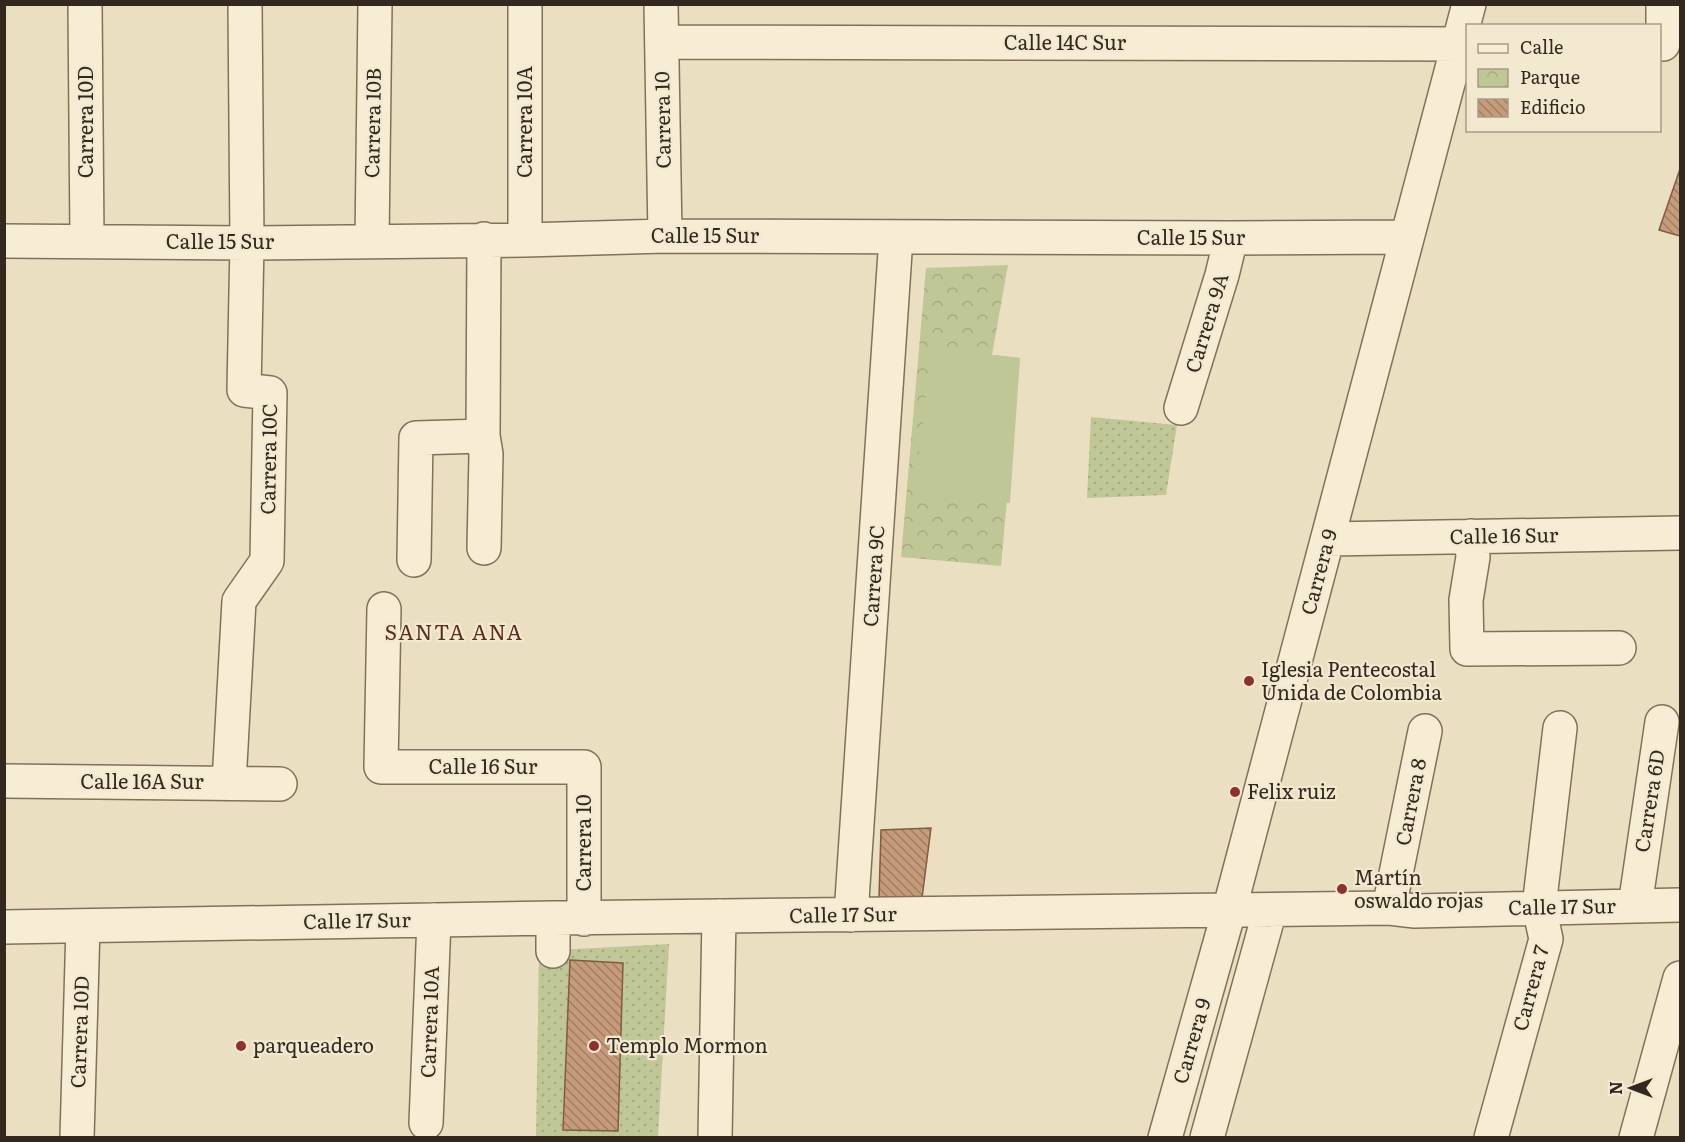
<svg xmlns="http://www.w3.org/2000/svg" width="1685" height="1142" font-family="Literata,serif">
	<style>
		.grass { fill: url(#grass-dots) }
		.park { fill: url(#park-crowns) }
		.garden { fill: #c0c796 }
		.building { fill: url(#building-back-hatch); stroke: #805c42; stroke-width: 1.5 }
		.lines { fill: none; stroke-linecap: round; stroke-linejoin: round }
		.minor-casing { stroke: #82715a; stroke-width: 36 }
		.minor { stroke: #f6edd4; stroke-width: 33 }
		.poi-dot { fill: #8d302e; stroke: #f2e9d0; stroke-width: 2 }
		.labels { text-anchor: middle; stroke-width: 4.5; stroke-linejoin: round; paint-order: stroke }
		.street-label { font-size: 20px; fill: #33281d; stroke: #f2e9d0 }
		.poi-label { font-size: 20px; fill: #33281d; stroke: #f2e9d0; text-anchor: start }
		.neighbourhood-label { font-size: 21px; letter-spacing: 1.5px; fill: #5d2e20; stroke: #f2e9d0 }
	</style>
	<defs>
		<pattern id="grass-dots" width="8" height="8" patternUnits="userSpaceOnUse" patternTransform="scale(1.5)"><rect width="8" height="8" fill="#c0c796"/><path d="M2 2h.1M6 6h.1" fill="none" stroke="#a5ab81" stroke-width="1.8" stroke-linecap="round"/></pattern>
		<pattern id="park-crowns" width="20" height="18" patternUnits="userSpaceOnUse" patternTransform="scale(1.5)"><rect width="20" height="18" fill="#c0c796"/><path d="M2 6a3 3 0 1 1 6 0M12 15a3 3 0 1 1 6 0" fill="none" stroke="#a5ab81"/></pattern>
		<pattern id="building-back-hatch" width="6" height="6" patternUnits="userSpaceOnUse" patternTransform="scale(1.5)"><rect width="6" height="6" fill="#c69b7a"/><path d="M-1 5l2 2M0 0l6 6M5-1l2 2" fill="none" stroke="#a17e63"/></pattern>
	</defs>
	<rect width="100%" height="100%" fill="#eadfc1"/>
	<path class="grass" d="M1091 417 1177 425 1166 495 1087 498Z
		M669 944 658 1137 536 1138 539 951Z"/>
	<path class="park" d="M1008 265 992 355 1020 358 1001 566 901 557 926 268Z"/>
	<path class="garden" d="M932 348 1020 358 1010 503 913 500Z"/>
	<path class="building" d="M1680 169V236L1659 230Z
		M931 828 922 898H879L881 830Z
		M570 960 623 963 618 1131 563 1130Z"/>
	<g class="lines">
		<g class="minor-casing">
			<path id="minor" d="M85 4 87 240
				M525 4V240
				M661 4 665 236
				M662 42 1468 44
				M1663 44V4
				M4 241 247 243 525 240 665 236 1231 238 1406 237
				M372 241 375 4
				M1181 408 1222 275 1231 238
				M1471 536 1473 557 1466 600 1467 649 1619 648
				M1328 539 1680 533
				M484 548 486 454 483 436 484 239
				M414 560 416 438 483 436
				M384 609 381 767H584V919
				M4 781 280 784
				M229 783 239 601 267 561 270 393 244 390 247 243 245 4
				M1635 906 1662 722
				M1389 908 1425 731
				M851 915 896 237
				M553 918V951
				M4 927 553 918 1389 908 1415 911 1680 905
				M426 1123 434 920
				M77 1138 83 926
				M715 1138 719 916
				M1165 1138 1229 911 1469 4
				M1207 1138 1270 910
				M1491 1138 1546 939 1539 907 1560 728
				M1636 1138 1680 978"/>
		</g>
		<use href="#minor" class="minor"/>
	</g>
	<g class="poi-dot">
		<circle cx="1249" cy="681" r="6"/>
		<circle cx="1235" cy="792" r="6"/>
		<circle cx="1342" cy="889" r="6"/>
		<circle cx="241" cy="1046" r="6"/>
		<circle cx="594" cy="1046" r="6"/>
	</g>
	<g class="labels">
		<g class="street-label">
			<text x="1065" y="50">Calle 14C Sur</text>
			<text transform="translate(663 120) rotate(-91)" y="7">Carrera 10</text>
			<text transform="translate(86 122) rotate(-90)" y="7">Carrera 10D</text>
			<text transform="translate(525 122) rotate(-90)" y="7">Carrera 10A</text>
			<text transform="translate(373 123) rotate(-89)" y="7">Carrera 10B</text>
			<text x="705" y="243">Calle 15 Sur</text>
			<text x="1191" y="245">Calle 15 Sur</text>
			<text x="220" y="249">Calle 15 Sur</text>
			<text transform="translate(1207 323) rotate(-73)" y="7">Carrera 9A</text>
			<text transform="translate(269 459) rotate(-89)" y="7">Carrera 10C</text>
			<text transform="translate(1504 536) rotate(-1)" y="7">Calle 16 Sur</text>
			<text transform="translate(1319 572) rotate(-75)" y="7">Carrera 9</text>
			<text transform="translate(874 576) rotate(-86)" y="7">Carrera 9C</text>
			<text x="483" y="774">Calle 16 Sur</text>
			<text x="142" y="789">Calle 16A Sur</text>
			<text transform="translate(1650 801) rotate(-81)" y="7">Carrera 6D</text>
			<text transform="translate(1411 802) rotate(-79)" y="7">Carrera 8</text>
			<text transform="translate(584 843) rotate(-90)" y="7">Carrera 10</text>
			<text transform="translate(1562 907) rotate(-1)" y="7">Calle 17 Sur</text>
			<text transform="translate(843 915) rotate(-1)" y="7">Calle 17 Sur</text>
			<text transform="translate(357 921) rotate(-1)" y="7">Calle 17 Sur</text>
			<text transform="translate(1531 988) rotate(-75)" y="7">Carrera 7</text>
			<text transform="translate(430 1022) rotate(-88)" y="7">Carrera 10A</text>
			<text transform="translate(80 1032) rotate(-88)" y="7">Carrera 10D</text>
			<text transform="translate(1192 1041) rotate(-74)" y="7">Carrera 9</text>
		</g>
		<g class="poi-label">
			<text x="1261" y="677">Iglesia Pentecostal<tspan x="1261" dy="23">Unida de Colombia</tspan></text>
			<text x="1247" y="799">Felix ruiz</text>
			<text x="1354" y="885">Martín<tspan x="1354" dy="23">oswaldo rojas</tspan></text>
			<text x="253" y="1053">parqueadero</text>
			<text x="606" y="1053">Templo Mormon</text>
		</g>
		<g class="neighbourhood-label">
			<text x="454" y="640">SANTA ANA</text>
		</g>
	</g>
	<rect width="1685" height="1142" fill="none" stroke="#33281d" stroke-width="12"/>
	<rect x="1466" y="24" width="195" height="108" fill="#f2e9d0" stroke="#a69c88" stroke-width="1.5"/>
	<rect x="1478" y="44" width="30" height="9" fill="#f6edd4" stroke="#a69c88" stroke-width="1.5"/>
	<text x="1520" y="54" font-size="18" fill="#33281d">Calle</text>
	<rect x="1478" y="69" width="30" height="18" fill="url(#park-crowns)" stroke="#a69c88" stroke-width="1.5"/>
	<text x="1520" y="84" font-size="18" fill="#33281d">Parque</text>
	<rect x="1478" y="99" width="30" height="18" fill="url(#building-back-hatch)" stroke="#a69c88" stroke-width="1.5"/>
	<text x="1520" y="114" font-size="18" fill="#33281d">Edificio</text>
	<g transform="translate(1631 1088) rotate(270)" stroke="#f2e9d0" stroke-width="4.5" paint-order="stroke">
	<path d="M0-4.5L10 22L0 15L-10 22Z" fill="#33281d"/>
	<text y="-9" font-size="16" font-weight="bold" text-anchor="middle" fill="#33281d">N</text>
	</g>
</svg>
